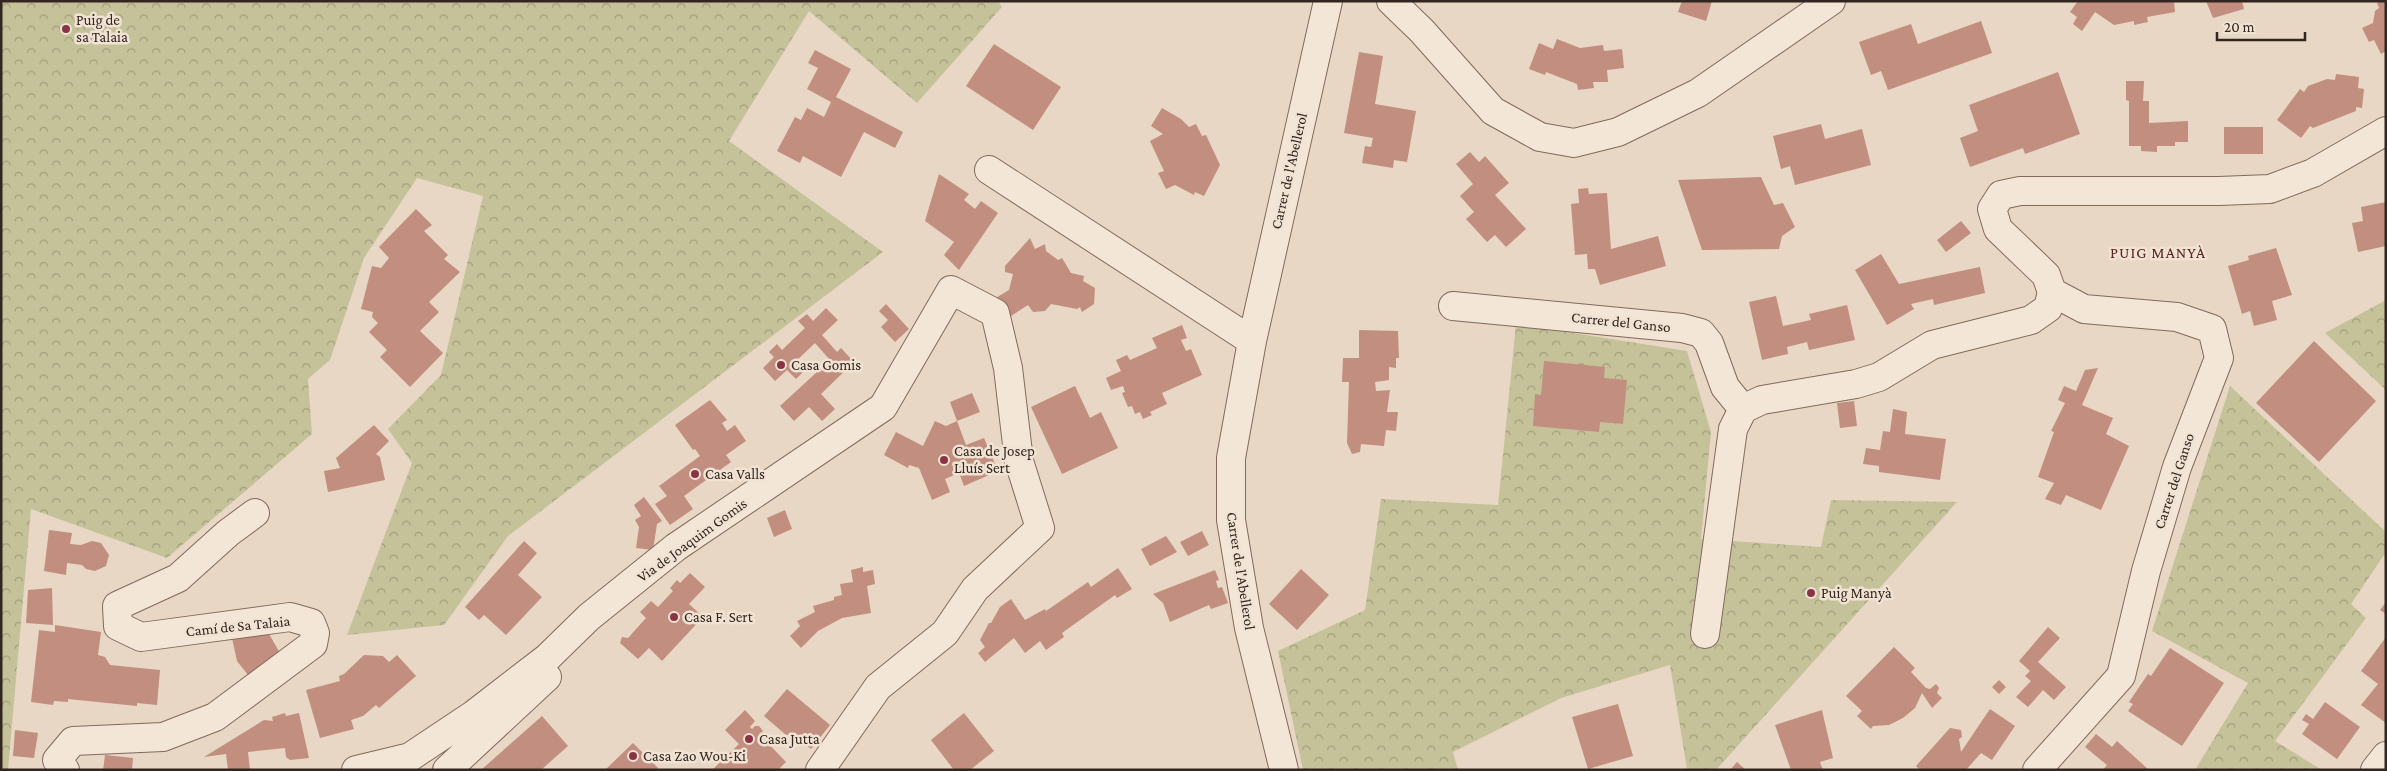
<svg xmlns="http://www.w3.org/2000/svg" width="2387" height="771" font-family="'Crimson Pro',serif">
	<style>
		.forest { fill: url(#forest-crowns) }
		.building { fill: #c28e7f }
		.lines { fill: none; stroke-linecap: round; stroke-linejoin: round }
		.street-casing { stroke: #81695d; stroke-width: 30 }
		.street { stroke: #f4e6d6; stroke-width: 28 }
		.poi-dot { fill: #893444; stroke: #f1e3d3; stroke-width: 2 }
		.labels { text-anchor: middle; stroke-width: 5; stroke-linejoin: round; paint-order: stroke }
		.poi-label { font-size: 15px; fill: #33251f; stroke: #f1e3d3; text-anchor: start }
		.street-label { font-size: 15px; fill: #33251f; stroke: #f1e3d3 }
		.neighbourhood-label { font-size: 16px; letter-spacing: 1px; fill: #5a2524; stroke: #f1e3d3 }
	</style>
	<defs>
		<pattern id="forest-crowns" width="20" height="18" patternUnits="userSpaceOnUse" patternTransform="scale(1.25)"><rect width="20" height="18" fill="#c5c29a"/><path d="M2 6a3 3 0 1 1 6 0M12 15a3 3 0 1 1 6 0" fill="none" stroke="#a19d7d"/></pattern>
	</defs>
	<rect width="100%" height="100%" fill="#e8d7c4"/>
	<path class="forest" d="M1 1H998L1002 7 917 103 809 11 729 141 883 252 508 536 444 625 347 635 412 463 388 429 441 375 483 196 417 178 364 258 330 360 308 379 312 434 167 558 31 509 8 770H1Z
		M2386 300V390L2325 333Z
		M1516 324 1687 351 1711 432 1701 539 1821 547 1831 500 1957 502 1716 770 1687 769 1670 665 1561 698 1453 752 1458 770H1303L1278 651 1365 610 1381 499 1498 505Z
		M2230 386 2386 532V552L2351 604 2366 618 2275 741 2322 770H2195L2248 683 2152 631Z"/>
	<path class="building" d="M1682 1H1712L1706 21 1678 12Z
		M2078 1H2174L2175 12 2147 17 2148 22 2134 25V21L2114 25 2095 12 2082 31 2073 24 2077 17 2070 12Z
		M2206 1H2242L2244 9 2213 18Z
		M2381 1H2386V51L2381 54 2374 40 2369 42 2362 28 2373 23 2375 11 2379 8 2377 3Z
		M1981 21 1992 53 1888 90 1881 71 1871 75 1859 42 1911 24 1918 44Z
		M1557 39 1580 48 1603 45 1604 51 1622 49 1624 68 1607 70 1608 82H1593L1594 88 1578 90 1577 84 1546 72 1545 75 1529 69 1539 43 1553 49Z
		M994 44 1061 87 1033 130 966 86Z
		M815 50 851 69 836 97 903 132 895 148 864 132 841 177 803 156 800 163 777 151 795 117 801 120 807 108 824 117 831 102 807 89 818 68 808 63Z
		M1359 52 1383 56 1375 104 1416 111 1407 162 1394 160 1393 168 1362 163 1365 146 1371 147 1373 138 1344 133Z
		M2058 72 2080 134 2025 154 2023 148 1970 167 1960 138 1978 131 1969 105Z
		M2336 74 2359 77 2358 88 2364 89 2362 108 2356 107V111L2313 128 2310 126 2301 138 2277 120 2300 89 2304 92 2308 86 2327 79 2335 80Z
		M2126 81H2144L2143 101H2149V123L2188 121V142H2175V146H2157V152L2141 151V146H2129V101L2126 100Z
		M1162 108 1181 119 1189 127 1196 124 1202 136 1206 135 1220 165 1204 196 1195 192 1194 195 1175 185 1166 189 1158 173 1164 171 1150 141 1163 134 1151 126Z
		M1821 124 1825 139 1862 129 1871 165 1795 185 1790 166 1781 169 1773 136Z
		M2224 127H2263V154H2224Z
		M1470 152 1479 162 1485 156 1509 183 1495 195 1526 229 1506 247 1495 235 1487 242 1466 219 1474 212 1460 196 1473 184 1456 164Z
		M939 174 969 194 964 200 975 209 981 201 998 213 959 270 944 255 954 242 925 221Z
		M1761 177 1774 205 1783 203 1795 227 1782 236 1779 249 1702 250 1678 180Z
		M1588 188 1589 194 1607 193 1611 249 1658 236 1666 266 1600 285 1595 269H1588L1587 254 1575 255 1571 204 1579 203 1578 189Z
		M2386 202V246L2358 252 2352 223 2363 221 2361 207Z
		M416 209 432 225 424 231 448 255 444 259 460 272 429 302 439 312 420 331 443 353 410 387 380 357 387 350 369 332 378 323 372 317 373 312 361 309 372 266 381 268 389 258 379 247Z
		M1961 221 1971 233 1946 252 1937 240Z
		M1030 238 1035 249 1045 244 1046 251 1058 260 1062 258 1071 273 1084 276 1083 281 1095 288 1094 304 1082 312 1080 307 1077 309 1051 304 1045 311 1033 312 1028 305 1011 316 994 299 1009 290 1013 274 1005 272V266Z
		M2276 248 2292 295 2272 301 2277 320 2254 326 2250 311 2242 314 2228 266 2249 260 2248 256Z
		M1881 254 1899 284 1980 267 1985 293 1934 305 1933 299 1911 304 1914 309 1887 325 1855 270Z
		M1776 296 1783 326 1811 320 1809 314 1847 305 1855 340 1809 350 1807 342 1787 347 1788 354 1762 360 1749 302Z
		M886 304 909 329 895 342 881 327 888 320 879 311Z
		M826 308 838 320 822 335 837 352 841 348 854 362 821 394 835 409 822 421 809 407 794 421 780 406 830 360 815 343 794 363 803 372 796 379 787 370 775 381 763 368 774 357 769 352 777 344 782 350 805 328 798 321 807 314 813 321Z
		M1182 325 1187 338 1181 340 1186 351 1191 349 1202 375 1162 393 1167 404 1150 412 1152 415 1143 419 1140 412 1135 414 1132 406 1128 407 1122 393 1125 392 1123 386 1111 390 1106 378 1121 371 1116 360 1127 355 1130 360 1157 348 1152 338Z
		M1359 330 1398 331 1399 358H1396V368L1389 367V380L1375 382 1376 391 1390 390 1387 412H1398L1396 431 1386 430 1384 446 1361 444 1360 452 1352 454 1347 443 1349 382H1342L1343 358H1359Z
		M2314 341 2376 401 2319 462 2256 403Z
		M1544 361 1605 367 1604 378 1627 380 1623 424 1600 422 1599 432 1533 426 1535 394 1541 395Z
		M2098 368 2082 405 2113 418 2106 434 2129 446 2101 510 2066 495 2061 505 2045 499 2054 483 2038 477 2054 432 2051 431 2065 403 2058 400 2064 386 2076 391 2085 370Z
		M1075 386 1090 418 1101 412 1118 448 1062 474 1031 407Z
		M972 393 980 412 957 421 950 402Z
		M710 400 727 420 722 423 727 431 735 425 746 441 726 455 731 462 684 496 693 509 670 525 655 504 667 496 659 486 700 456 695 449 693 450 675 425Z
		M1854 401 1857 426 1840 428 1837 403Z
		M1893 409 1907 412 1905 434 1946 439 1940 480 1879 472V466L1863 464 1866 448 1880 450 1883 431 1890 432Z
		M935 421 946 426 957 421 966 445 984 438 998 471 964 486 959 473 945 479 950 492 932 500 919 468 909 465 908 468 884 455 896 432 923 446Z
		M374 425 389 441 376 454 380 457 385 480 328 492 324 471 340 468 336 458Z
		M644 497 662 521 657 524 653 550 636 548 639 527 635 520 641 516 634 505Z
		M785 510 792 529 774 537 767 518Z
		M49 530 72 533 70 544 81 545 92 541 101 543 109 555 106 566 95 571 86 569 82 565 67 563 66 575 44 571Z
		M1202 531 1209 545 1188 556 1180 542Z
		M1166 536 1177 552 1150 566 1141 549Z
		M524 541 537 553 518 575 542 597 506 635 484 615 479 620 465 607Z
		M863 567V572L873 570 875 584 867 586 871 613 842 618 818 631 801 648 790 636 800 626 797 621 815 612 813 606 834 600V597L842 595 840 584 853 582 851 570Z
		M1118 568 1132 589 1117 598 1115 595 1062 633 1064 637 1046 650 1040 641 1025 653 1014 638 985 662 978 653 985 647 980 640 989 623H991L1000 607 1011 599 1025 620 1045 609 1046 611 1088 582 1091 587Z
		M1301 569 1329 595 1297 630 1269 604Z
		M1215 570 1219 580 1216 581 1218 588 1222 587 1228 603 1211 609 1209 605 1170 622 1163 603 1153 594Z
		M690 573 705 587 689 604 703 617 662 661 649 648 638 659 620 643 622 637 628 638 646 618 640 612 651 601 658 607 673 591 670 588 677 580 680 583Z
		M52 588 53 625 26 623 28 590Z
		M2386 602V614L2380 610Z
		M55 625 101 632 98 655 105 657 110 665 160 670 157 705 137 703V706L68 699V702L54 701 53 705 31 702 39 630 55 632Z
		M2048 627 2060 638 2038 662 2066 687 2054 700 2043 690 2028 707 2016 697 2031 681 2025 676 2030 671 2019 661Z
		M269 634 280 653 248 675 237 661 232 638Z
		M2386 637V723L2361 705 2378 684 2361 671Z
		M1894 647 1915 668 1911 672 1926 688 1930 689 1936 684 1939 688 1937 693 1942 698 1932 708 1922 693 1915 708 1903 718 1889 725 1873 726 1871 729 1857 716 1862 711 1846 696Z
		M2170 648 2224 683 2182 746 2128 711 2133 704 2129 702 2148 674 2151 676Z
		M364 655 383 656 389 662 397 655 416 676 379 708 376 705 363 716 351 720 354 729 320 738 306 690 340 681 339 676 344 674Z
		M1999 680 2006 687 1999 694 1992 687Z
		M787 689 830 725 811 749 794 734 786 735 764 716Z
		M2325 702 2360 727 2337 759 2302 734 2309 724 2302 720 2306 714 2313 719Z
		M1618 704 1633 756 1588 769 1572 717Z
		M1990 709 2015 726 1992 760 1981 753 1966 770H1920L1916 766 1950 728 1961 730 1962 737 1959 739 1961 752Z
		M745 710 755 721 750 727 752 729 755 726H759L763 731 759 734 786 762 778 770H712L739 744 725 730Z
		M1822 710 1833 758 1820 762 1823 770H1791L1775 725Z
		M285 713 286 716 299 713 309 758 290 760 286 757 285 748 248 752 250 770H228L226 754 204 757 264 720 273 721 272 717Z
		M964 713 994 751 970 770H954L931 740Z
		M542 716 568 746 541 770H481Z
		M15 730 38 733 34 758 13 756Z
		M2096 734 2112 747 2117 741 2149 770H2103L2107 765 2085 747Z
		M633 743 658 768 656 770H605Z
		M105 755 133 758 132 770H103Z
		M1737 762 1746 770H1730Z"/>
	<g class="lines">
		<g class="street-casing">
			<path id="street" d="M1391 1 1422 31 1493 111 1540 137 1574 143 1618 132 1698 93 1831 1
				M989 170 1252 341
				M1453 306 1682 328 1701 333 1709 343 1725 387 1743 409 1762 400 1856 384 1879 377 1932 345 2031 320 2048 308 2052 292 2046 275 1998 229 1992 209 2001 195 2020 191H2219L2270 189 2313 173 2386 131
				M1705 634 1733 429 1743 409
				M65 770 57 760 73 741 163 737 215 717 313 644 315 633 311 623 290 617 141 637 118 626 117 606 178 578 228 533 255 513
				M356 770 410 757 473 715 547 658 589 617 676 547 883 407 951 290 995 313 1008 368 1019 461 1040 528 975 589 945 633 878 687 820 770
				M447 770 547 677
				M1284 770 1249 628 1231 520V458L1252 341 1328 1
				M2037 770 2121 676 2146 571 2177 467 2219 358 2212 329 2177 317 2084 309 2052 292
				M2375 770 2386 756"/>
		</g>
		<use href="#street" class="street"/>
	</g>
	<g class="poi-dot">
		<circle cx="66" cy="29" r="5"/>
		<circle cx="781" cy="365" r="5"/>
		<circle cx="944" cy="460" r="5"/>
		<circle cx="695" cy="474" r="5"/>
		<circle cx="1811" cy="593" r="5"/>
		<circle cx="674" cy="617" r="5"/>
		<circle cx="749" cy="739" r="5"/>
		<circle cx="633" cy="756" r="5"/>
	</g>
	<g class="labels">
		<g class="poi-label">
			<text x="76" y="25">Puig de<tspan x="76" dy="17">sa Talaia</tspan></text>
			<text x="791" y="370">Casa Gomis</text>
			<text x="954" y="456">Casa de Josep<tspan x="954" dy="17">Lluís Sert</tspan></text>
			<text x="705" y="479">Casa Valls</text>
			<text x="1821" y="598">Puig Manyà</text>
			<text x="684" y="622">Casa F. Sert</text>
			<text x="759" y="744">Casa Jutta</text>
			<text x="643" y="761">Casa Zao Wou-Ki</text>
		</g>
		<g class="street-label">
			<text transform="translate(1289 171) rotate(-77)" y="5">Carrer de l'Abellerol</text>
			<text transform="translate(1621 322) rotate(6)" y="5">Carrer del Ganso</text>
			<text transform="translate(2174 481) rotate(-72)" y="5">Carrer del Ganso</text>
			<text transform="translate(692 540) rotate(-36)" y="5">Via de Joaquim Gomis</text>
			<text transform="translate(1241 571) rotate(81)" y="5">Carrer de l'Abellerol</text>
			<text transform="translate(238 626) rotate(-6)" y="5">Camí de Sa Talaia</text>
		</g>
		<g class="neighbourhood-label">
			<text x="2158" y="258">PUIG MANYÀ</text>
		</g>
	</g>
	<rect width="2387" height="771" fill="none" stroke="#33251f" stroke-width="5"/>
	<path d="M2217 32v8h88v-8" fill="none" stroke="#33251f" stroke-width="2.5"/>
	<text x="2224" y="32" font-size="15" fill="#33251f" stroke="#f1e3d3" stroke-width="4" paint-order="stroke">20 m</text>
</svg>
